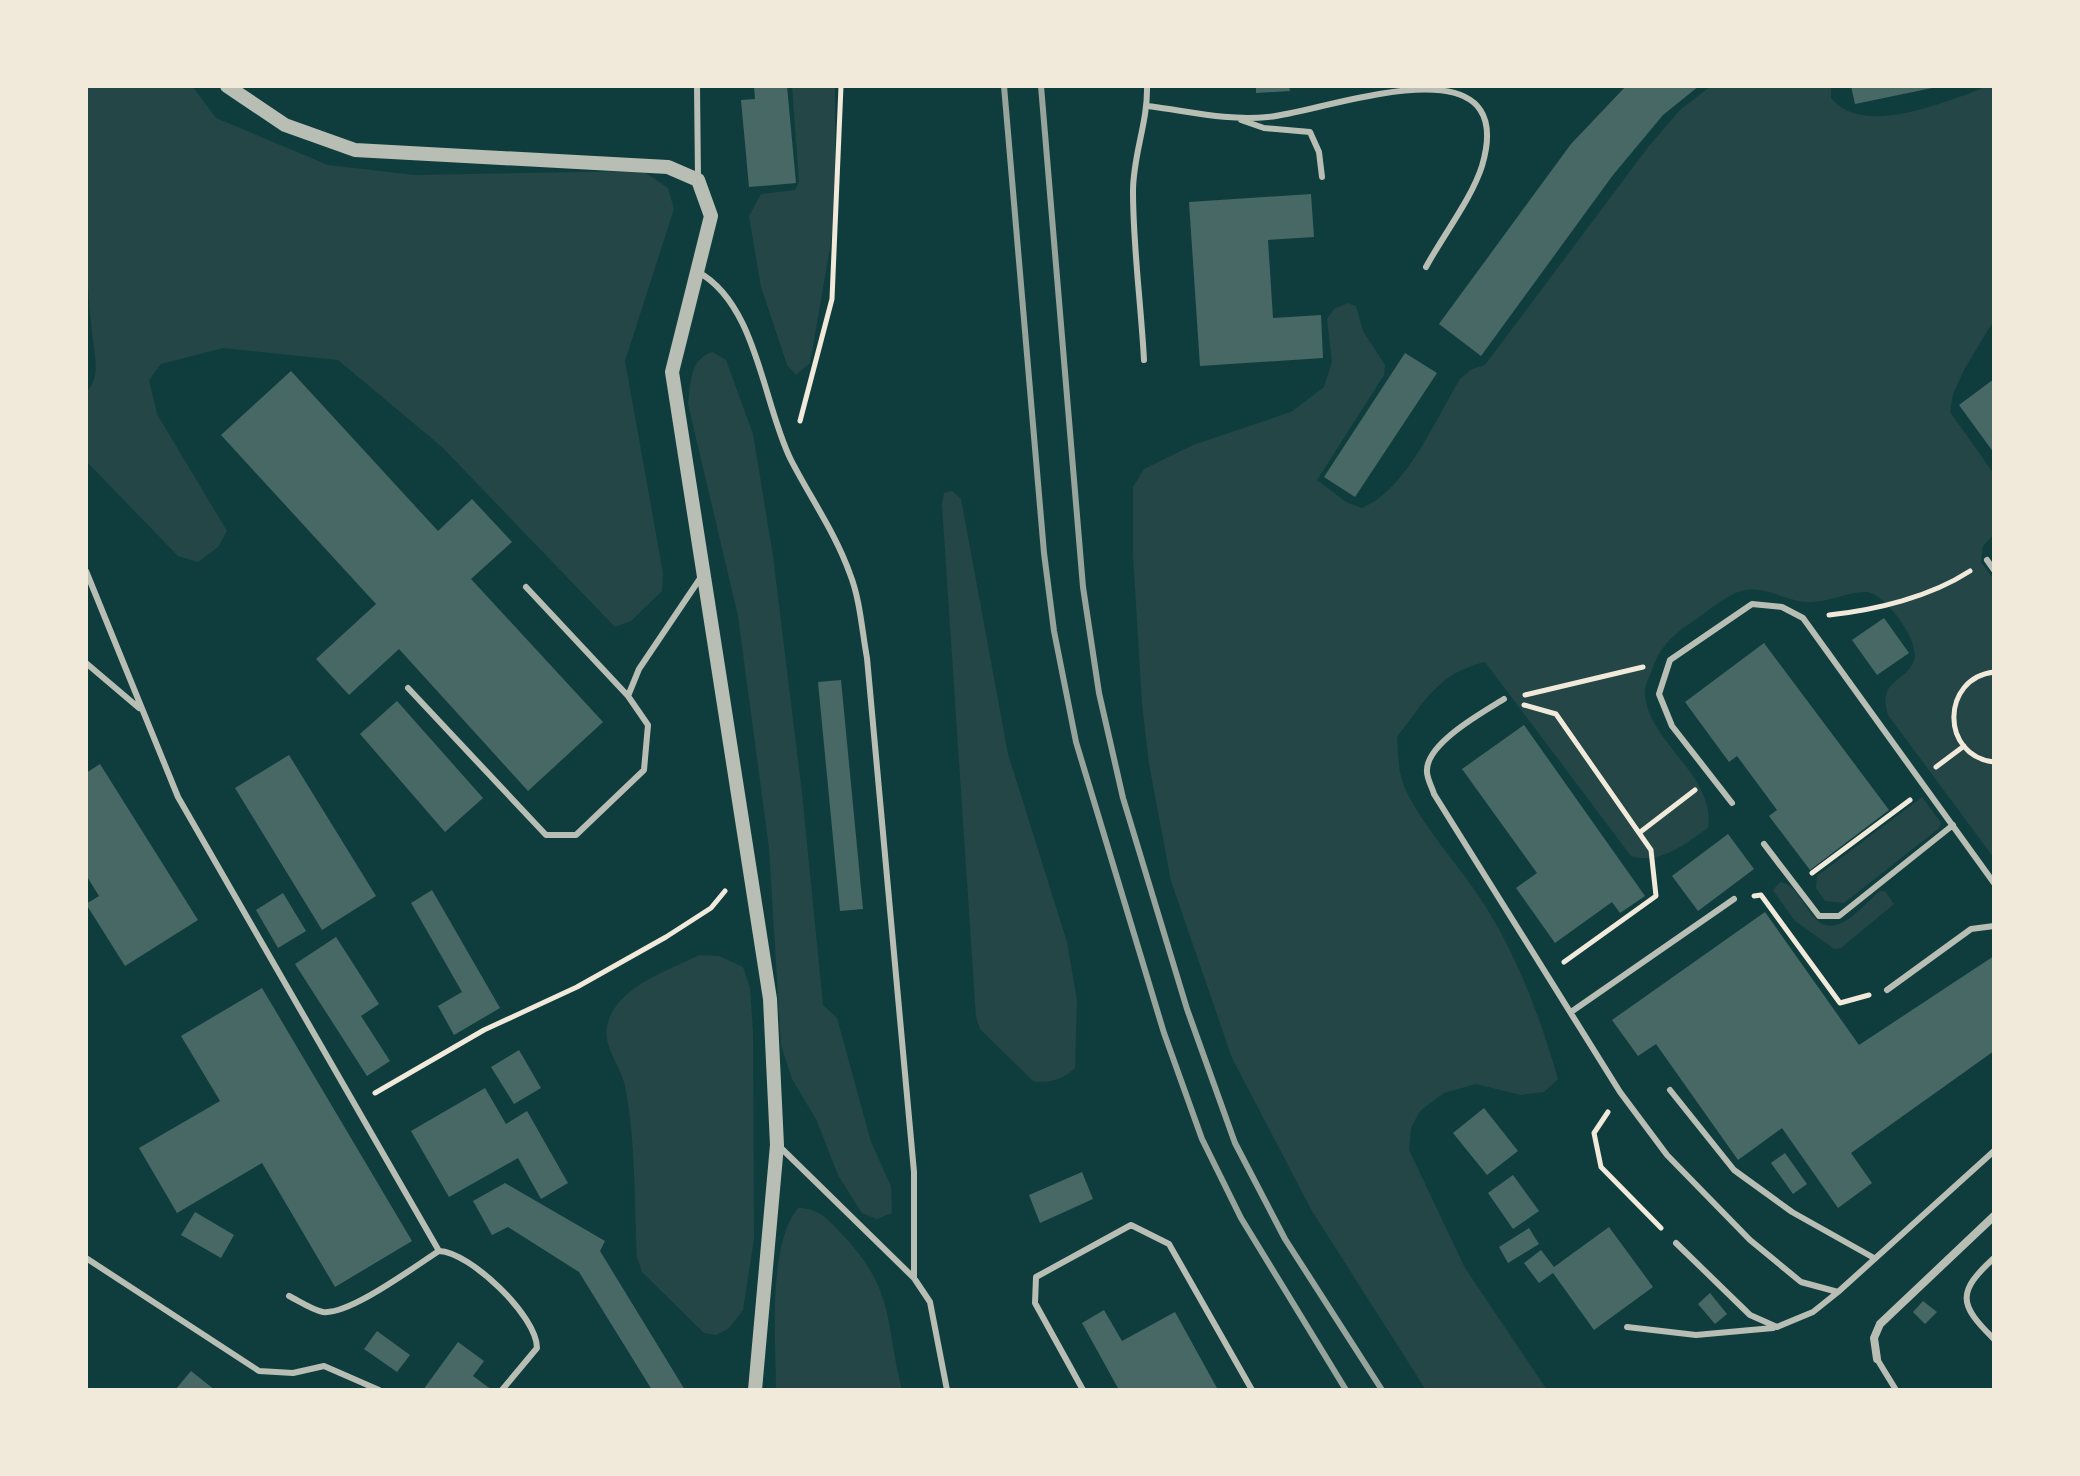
<svg xmlns="http://www.w3.org/2000/svg" width="2080" height="1476" font-family="Roboto,sans-serif">
	<style>
		.green { fill: #244646 }
		.building { fill: #486865 }
		.lines { fill: none; stroke-linecap: round; stroke-linejoin: round }
		.path { stroke: #f1e9da; stroke-width: 5 }
		.service { stroke: #b8beb3; stroke-width: 6 }
		.minor { stroke: #b8beb3; stroke-width: 8 }
		.tertiary { stroke: #b8beb3; stroke-width: 14 }
		.rail { stroke: #97a49c; stroke-width: 6 }
	</style>
	<rect width="100%" height="100%" fill="#0f3d3e"/>
	<path class="green" d="M86 86H192L216 118 328 165 414 175 643 171 668 188 674 209 625 361 663 573 662 591 631 621 615 627 442 447 338 360 223 348 161 364 149 380 157 414 227 531 218 547 198 562 178 556 86 461V392C102 378 94 352 92 333 83 251 86 169 86 86Z
		M792 86H835V219L810 363 796 375 787 365 761 287 749 216 761 194 795 190 799 182Z
		M1711 86H1831V98C1860 134 1927 108 1965 95 1975 92 1983 86 1994 86V320L1965 368 1953 394 1950 412 1994 474V534L1983 546 1981 562 1994 580V858L1888 715C1877 678 1906 684 1914 660 1921 642 1884 591 1865 592 1847 592 1829 602 1811 602 1789 603 1769 587 1746 590 1728 592 1704 615 1689 624 1671 636 1658 650 1652 670 1649 677 1644 687 1645 693 1646 740 1717 777 1708 828 1684 844 1661 865 1631 856L1485 662C1438 673 1425 701 1397 737 1398 751 1398 767 1402 780 1411 812 1460 867 1480 898 1515 950 1541 1019 1558 1079L1544 1092 1521 1095 1476 1084 1444 1093 1420 1111 1411 1128 1409 1150 1465 1268 1547 1390H1426L1312 1211 1232 1058 1171 881 1149 764 1142 704 1133 554V487L1144 469 1193 445 1291 412 1324 387 1332 362 1327 319 1334 309 1348 303 1356 306 1363 331 1385 365 1384 375 1317 480 1346 502 1362 508C1407 489 1435 420 1460 379L1472 369 1485 365 1649 146 1680 110Z
		M712 352 726 360 753 434 773 556 802 793 823 1005 837 1018 871 1142 891 1186 892 1213 877 1219 862 1213 838 1175 816 1119 792 1079 781 1045 769 848 738 616 688 404C691 383 689 360 712 352Z
		M952 491 961 499 1008 754 1067 942 1077 1000 1075 1068C1063 1079 1050 1084 1033 1081L980 1029 976 1017 942 505 944 493Z
		M1922 797 1941 823 1938 829 1844 903 1825 901 1816 888 1817 876Z
		M1780 882C1804 884 1809 936 1839 924 1853 919 1868 901 1880 891H1885L1894 904 1841 948 1834 949 1794 920 1773 890Z
		M699 955 719 956 743 967 750 988 753 1031 754 1239 743 1310 728 1329 716 1335 704 1333 642 1272 637 1257C634 1200 636 1142 625 1086 620 1063 601 1046 608 1022 619 986 668 971 699 955Z
		M798 1208C817 1208 827 1218 839 1231 896 1290 884 1318 902 1390H776C776 1341 767 1246 798 1208Z"/>
	<path class="building" d="M754 86H787L796 183 749 187 741 100 755 99Z
		M1256 86H1289L1290 91 1256 93Z
		M1626 86H1699L1663 115 1613 175 1481 356 1439 324 1571 144Z
		M1851 86H1937V87L1855 104Z
		M1311 194 1314 237 1268 240 1273 318 1321 315 1323 358 1200 366 1189 202Z
		M1405 353 1437 373 1355 497 1324 477Z
		M291 371 438 531 472 499 512 542 471 579 603 722 528 791 399 649 349 695 316 659 376 604 221 435Z
		M1994 379V453L1959 405Z
		M1884 618 1909 653 1877 675 1852 640Z
		M1764 643 1889 810 1810 870 1769 816 1777 810 1737 756 1729 762 1685 702Z
		M841 680 863 909 840 911 818 682Z
		M397 701 483 798 445 832 360 734Z
		M1524 725 1645 896 1620 913 1612 902 1555 943 1516 888 1537 873 1462 769Z
		M289 755 376 896 322 930 235 788Z
		M100 764 198 920 125 966 86 904 99 896 86 875V773Z
		M1728 834 1754 869 1698 911 1672 876Z
		M432 890 500 1008 454 1035 438 1006 462 992 411 903Z
		M283 893 306 931 278 948 256 910Z
		M1765 912 1859 1045 1994 956V1051L1851 1153 1872 1183 1838 1208 1782 1128 1738 1160 1656 1044 1638 1056 1612 1020Z
		M336 937 379 1004 361 1016 390 1061 367 1076 295 964Z
		M262 988 412 1241 335 1287 262 1163 177 1213 139 1148 220 1101 181 1036Z
		M519 1050 541 1088 514 1104 491 1067Z
		M485 1088 506 1124 527 1111 568 1183 541 1199 518 1158 449 1197 411 1131Z
		M1484 1108 1518 1151 1487 1175 1453 1133Z
		M1785 1153 1807 1184 1793 1194 1771 1163Z
		M1082 1172 1093 1199 1040 1223 1029 1195Z
		M1513 1175 1539 1211 1513 1229 1488 1193Z
		M505 1183 605 1241 600 1251 685 1390H652L579 1272 508 1227 492 1235 473 1201Z
		M195 1212 234 1235 221 1258 181 1235Z
		M1609 1227 1653 1287 1594 1330 1553 1273 1539 1283 1524 1263 1541 1250 1554 1267Z
		M1529 1228 1539 1244 1508 1263 1499 1247Z
		M1710 1293 1727 1314 1715 1324 1698 1304Z
		M1923 1301 1937 1312 1925 1324 1913 1312Z
		M1104 1310 1122 1341 1175 1312 1218 1390H1119L1082 1323Z
		M377 1331 410 1355 397 1372 364 1349Z
		M458 1342 484 1361 473 1376 492 1390H423Z
		M191 1371 215 1390H175Z"/>
	<g class="lines">
		<path class="path" d="M800 421 832 299 841 86
			M1829 615C1876 610 1930 597 1970 571
			M1994 672C1941 678 1940 756 1994 762
			M1525 695 1643 667
			M1524 705 1556 714 1651 850 1656 896 1564 962
			M1936 767 1964 746
			M1639 833 1695 790
			M1812 873 1910 800
			M1754 896 1761 895 1840 1003 1869 995
			M375 1093 484 1030 577 987 666 937 711 908 725 891
			M1608 1112 1594 1133 1601 1167 1661 1228"/>
		<path class="service" d="M697 86 698 178
			M1147 106C1189 111 1225 121 1268 117 1325 112 1521 34 1482 166 1472 198 1442 237 1426 267
			M1241 120 1264 128 1310 132 1319 152 1322 177
			M698 272C757 304 763 404 791 460 811 499 835 532 850 574 860 599 862 631 867 658L914 1172V1278
			M1144 360C1141 304 1133 247 1133 191 1133 155 1148 122 1147 86
			M1987 560 1994 570
			M86 571 178 797 439 1251C470 1252 537 1316 537 1348L502 1390
			M526 587 628 696 639 669 701 577
			M86 663 139 708
			M408 688 546 835H576L644 770 648 725 628 696
			M1504 699C1483 712 1427 743 1427 770 1426 777 1432 787 1434 794L1620 1092 1667 1155 1750 1240 1801 1282 1838 1292 1994 1151
			M1732 803 1672 726 1659 694 1670 660 1752 604 1782 607 1803 618 1994 883
			M1764 844 1819 916H1839L1953 825
			M1887 990 1971 929 1994 926
			M1571 1012 1734 899
			M1670 1090 1734 1170 1792 1212 1874 1258
			M780 1147 914 1278 930 1302 947 1390
			M1676 1243 1750 1315 1777 1327 1813 1312 1838 1292
			M86 1258 259 1371 293 1373 324 1366 379 1390
			M1994 1258C1957 1292 1958 1304 1994 1339
			M289 1296C299 1301 312 1310 323 1312 350 1315 415 1266 439 1251
			M1627 1327 1696 1335 1773 1328
			M1877 1359 1896 1390
			M1083 1390 1035 1303 1036 1277 1131 1225 1169 1244 1252 1390"/>
		<path class="minor" d="M1877 1359 1874 1338 1880 1324 1994 1216"/>
		<path class="tertiary" d="M227 86 285 125 355 150 668 167 698 180 711 216 672 372 770 999 777 1145 755 1390"/>
		<path class="rail" d="M1004 86 1044 553 1054 631 1076 742 1164 1033 1202 1139 1241 1218 1346 1390
			M1041 86 1083 587 1099 693 1123 798 1187 1009 1235 1143 1285 1239 1382 1390"/>
	</g>
	<rect width="2080" height="1476" fill="none" stroke="#f1e9da" stroke-width="176"/>
</svg>
